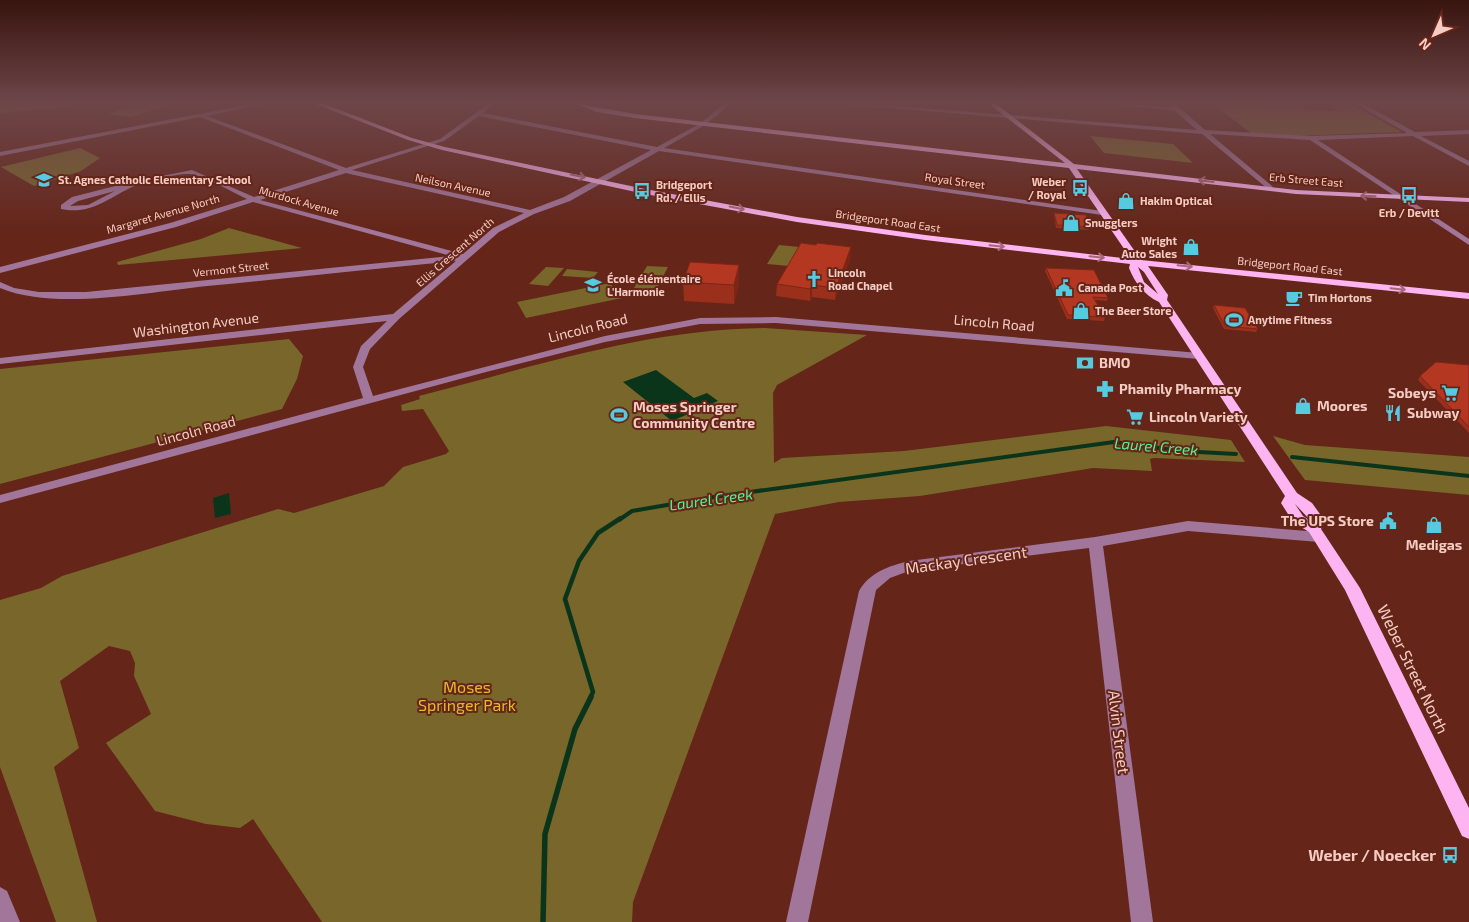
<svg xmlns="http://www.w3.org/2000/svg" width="1469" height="922" font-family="'Exo 2',sans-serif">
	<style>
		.green { fill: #78662a }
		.water { fill: #0b351b }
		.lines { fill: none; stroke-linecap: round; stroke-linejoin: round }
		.stream-far2 { stroke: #0b351b; stroke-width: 4 }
		.stream-far1 { stroke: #0b351b; stroke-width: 4.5 }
		.stream { stroke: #0b351b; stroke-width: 5.5 }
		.minor { fill: #a2769a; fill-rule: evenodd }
		.major { fill: #fcb5f0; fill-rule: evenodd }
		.wall { fill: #9a2f1c }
		.shaded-wall { fill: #7d2617 }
		.building { fill: #b33721; stroke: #7d2617 }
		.oneway { stroke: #a9667a }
		.labels { text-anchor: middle; stroke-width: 4; stroke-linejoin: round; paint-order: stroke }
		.far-poi-label { font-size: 11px; font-weight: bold; fill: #f5ccc3; stroke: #652519; text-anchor: start }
		.far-street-label { font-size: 11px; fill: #f5ccc3; stroke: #652519 }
		.street-label { font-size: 14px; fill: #f5ccc3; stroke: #652519 }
		.poi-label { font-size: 14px; font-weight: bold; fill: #f5ccc3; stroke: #652519; text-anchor: start }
		.water-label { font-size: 15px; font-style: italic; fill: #52f591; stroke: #652519 }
		.near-street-label { font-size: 16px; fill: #f5ccc3; stroke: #652519 }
		.near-park-label { font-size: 16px; fill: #e4bd2c; stroke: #652519 }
		.near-poi-label { font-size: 16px; font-weight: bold; fill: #f5ccc3; stroke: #652519; text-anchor: end }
	</style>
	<rect width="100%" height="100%" fill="#652519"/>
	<path class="green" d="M0 103H71L68 107 0 113Z
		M144 103H176L131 117 107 114Z
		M1212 103H1295L1306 110 1339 111 1327 103H1349L1402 132 1290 136 1252 134Z
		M1090 136 1173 144 1193 163 1104 153Z
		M80 148 100 158 81 171 34 186 1 167Z
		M229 228 302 248 118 265 117 262 201 239Z
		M779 245 800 247 789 266 767 264Z
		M647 266 668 267 656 290 634 288Z
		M546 267 564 268 548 286 529 284Z
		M567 269 598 272 593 278 562 276Z
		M610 283 622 298 526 318 517 302Z
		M765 328 867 335 777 385 773 393 774 463 782 458 904 451 1106 426 1231 440 1245 462 1154 458 1150 459 1152 471 1093 468 920 496 839 502 775 514 633 902 632 922H322L253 819 240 828 206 824 155 811 106 743 151 714 134 676 135 663 130 651 109 646 60 681 79 748 54 767 97 922H56L0 767V600L41 588 62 576 278 509 294 513 384 486 403 467 446 454 449 451 423 409 402 411 401 405 420 399 419 396C533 367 646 329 765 328Z
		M289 339 303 356 297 379 282 409 0 484V369Z
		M1273 436 1305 445 1469 457V495L1305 480Z"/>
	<path class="water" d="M656 370 694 398 707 393 718 401 672 421 623 382Z
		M229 493 231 514 215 518 213 498Z"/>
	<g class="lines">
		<path class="stream-far2" d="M1292 457 1469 476
			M619 520 632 511 714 497 1114 442 1180 451 1236 454"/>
		<path class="stream-far1" d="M590 698 593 692 565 599 579 561 598 533 621 518"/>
		<path class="stream" d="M543 922 545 834 575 729 591 697"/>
		<path class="minor" d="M256 103H269L207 116 346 168 440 139 489 103H496L483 113 657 147 701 123 725 103H732L705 125 664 148 1102 211 1106 213 1102 215 659 151 570 201 534 214 499 232 399 319 370 349 363 367 373 396 605 336 700 318 776 317 1199 353 1204 356 1199 359 776 323 700 324 605 342 486 372 0 503V495L363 398 353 367 361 346 387 321 0 364V358L393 314 456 261C373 269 290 278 207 286 149 292 54 311 0 288V282L14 288 39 292H86L451 256 253 202 176 227 0 273V267L170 223 247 199C234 193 203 175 190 174 178 173 140 182 130 188 106 200 89 215 61 209V205L72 197 131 182 192 170 254 197 339 170 200 117 0 156V152ZM479 116 651 150 564 197 530 210 352 170 444 141ZM346 173 350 174 524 213 493 228 463 254 260 200ZM115 191 88 205 70 206 78 201Z
			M831 103H858L1197 130 1175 111 1107 103 1171 107 1167 103H1174L1205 130 1311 136 1407 133 1354 103H1362L1415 132 1469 130V134L1421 136 1469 161V166L1413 136 1318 140 1469 239V245L1310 140 1210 134 1272 186 1273 188 1269 190 1202 134Z
			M1188 521 1319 532 1324 534 1326 537 1324 540 1319 542 1188 531 1103 546 1153 922H1131L1089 548 909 571 890 578 876 590 808 922H786L859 591C870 572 889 566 909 561L1095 537Z
			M0 887 7 891 20 922H0Z"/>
		<path class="major" d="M313 103H322L412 138 445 147 645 189 797 217 925 235 1131 259 1069 168 635 118 597 112 573 103 635 114 1065 163 988 103H995L1074 164 1296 190 1469 198V202L1296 194 1077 169 1141 260 1469 293V299L1148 266 1168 295 1167 300 1297 493 1312 503 1325 521 1321 529 1360 588 1469 808V839L1462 836 1345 590 1309 532 1293 522 1281 503 1285 496 1159 302C1144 295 1135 283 1129 268L1130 264 925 240 797 222 645 194 442 150 408 140ZM1138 267 1144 272 1158 294 1144 282ZM1295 504 1311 521 1303 516Z"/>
	</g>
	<path class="wall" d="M1054 213 1089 227 1088 230 1056 228 1054 215Z
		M850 259 835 300 812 297 810 301 776 296 777 284Z
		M739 265V283L734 304 684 301 683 282Z
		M1046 268 1108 298 1107 301 1095 300 1105 317 1104 321 1067 319 1045 271Z
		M1214 305 1258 329 1256 332 1224 329 1213 308Z
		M1469 365V433L1418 380 1420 376Z"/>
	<path class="shaded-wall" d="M851 247 850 259 835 300 836 288Z
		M739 265V283L734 304V285Z
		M812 285V297L810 301V289Z"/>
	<path class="building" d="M1054 213 1086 215 1089 227 1057 225Z
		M801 243 816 245 817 243 851 247 836 288 812 285 810 289 777 284Z
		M690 262 739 265 734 285 683 282Z
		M1046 268 1094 270 1108 298 1093 297 1105 317 1068 315Z
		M1214 305 1245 308 1258 329 1225 326Z
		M1436 362 1469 365V427L1420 376Z"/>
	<defs><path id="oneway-shaft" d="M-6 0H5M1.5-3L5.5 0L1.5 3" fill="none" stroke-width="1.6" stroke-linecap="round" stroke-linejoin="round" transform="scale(1.25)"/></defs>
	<g class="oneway">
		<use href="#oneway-shaft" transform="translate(578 176) rotate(12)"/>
		<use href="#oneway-shaft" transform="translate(1206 181) rotate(-173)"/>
		<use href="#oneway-shaft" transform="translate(1368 196) rotate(-178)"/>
		<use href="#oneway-shaft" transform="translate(737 208) rotate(11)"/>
		<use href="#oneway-shaft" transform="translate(997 246) rotate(6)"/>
		<use href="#oneway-shaft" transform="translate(1097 257) rotate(6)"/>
		<use href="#oneway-shaft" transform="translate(1185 266) rotate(6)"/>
		<use href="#oneway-shaft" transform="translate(1398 289) rotate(6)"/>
	</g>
	<linearGradient id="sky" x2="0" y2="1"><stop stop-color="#38140e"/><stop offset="0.44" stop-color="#6d4649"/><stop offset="1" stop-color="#6d4649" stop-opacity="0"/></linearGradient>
	<rect width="1469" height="232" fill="url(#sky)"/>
	<defs>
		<g id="school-bare" transform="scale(1.35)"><path d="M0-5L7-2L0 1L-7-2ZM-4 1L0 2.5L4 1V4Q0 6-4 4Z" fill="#55cae0" stroke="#652519" stroke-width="2.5" paint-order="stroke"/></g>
		<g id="bus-bare" transform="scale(1.35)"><path d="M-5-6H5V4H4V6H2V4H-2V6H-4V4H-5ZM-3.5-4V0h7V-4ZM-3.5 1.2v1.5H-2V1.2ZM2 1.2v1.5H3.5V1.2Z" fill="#55cae0" stroke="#652519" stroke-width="2.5" paint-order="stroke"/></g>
		<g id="shop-bare" transform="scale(1.35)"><path d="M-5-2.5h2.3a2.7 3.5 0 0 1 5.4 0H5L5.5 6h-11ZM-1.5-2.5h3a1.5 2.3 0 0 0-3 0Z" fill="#55cae0" stroke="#652519" stroke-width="2.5" paint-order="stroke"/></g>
		<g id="church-bare" transform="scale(1.35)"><path d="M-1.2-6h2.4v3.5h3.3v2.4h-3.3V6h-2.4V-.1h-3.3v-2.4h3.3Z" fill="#55cae0" stroke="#652519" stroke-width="2.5" paint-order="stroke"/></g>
		<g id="civic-bare" transform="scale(1.35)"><path d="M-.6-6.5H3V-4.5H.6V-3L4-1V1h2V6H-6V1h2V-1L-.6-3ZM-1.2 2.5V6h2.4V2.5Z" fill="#55cae0" stroke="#652519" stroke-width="2.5" paint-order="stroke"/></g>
		<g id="cafe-bare" transform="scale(1.35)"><path d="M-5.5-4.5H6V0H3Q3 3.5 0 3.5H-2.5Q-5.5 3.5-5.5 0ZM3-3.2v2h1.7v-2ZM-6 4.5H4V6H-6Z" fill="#55cae0" stroke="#652519" stroke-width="2.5" paint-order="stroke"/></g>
		<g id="stadium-bare" transform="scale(1.35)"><path d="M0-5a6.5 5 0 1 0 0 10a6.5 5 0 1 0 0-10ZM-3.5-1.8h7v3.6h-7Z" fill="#55cae0" stroke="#652519" stroke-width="2.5" paint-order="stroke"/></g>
		<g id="bank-bare" transform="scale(1.35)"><path d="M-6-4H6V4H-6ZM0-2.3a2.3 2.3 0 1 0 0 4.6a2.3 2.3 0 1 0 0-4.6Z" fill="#55cae0" stroke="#652519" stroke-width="2.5" paint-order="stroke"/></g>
		<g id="pharmacy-bare" transform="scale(1.35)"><path d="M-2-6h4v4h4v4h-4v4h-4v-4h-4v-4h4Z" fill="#55cae0" stroke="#652519" stroke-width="2.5" paint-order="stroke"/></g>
		<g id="supermarket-bare" transform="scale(1.35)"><path d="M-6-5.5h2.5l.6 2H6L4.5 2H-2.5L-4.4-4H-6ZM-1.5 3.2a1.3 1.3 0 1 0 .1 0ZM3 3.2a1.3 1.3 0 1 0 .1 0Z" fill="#55cae0" stroke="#652519" stroke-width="2.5" paint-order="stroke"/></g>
		<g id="restaurant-bare" transform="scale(1.35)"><path d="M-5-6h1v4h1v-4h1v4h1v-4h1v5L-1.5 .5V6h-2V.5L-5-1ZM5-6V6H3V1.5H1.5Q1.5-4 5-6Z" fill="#55cae0" stroke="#652519" stroke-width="2.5" paint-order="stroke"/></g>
	</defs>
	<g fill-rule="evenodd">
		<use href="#school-bare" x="44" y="180"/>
		<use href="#bus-bare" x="1080" y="188"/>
		<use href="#bus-bare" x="642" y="191"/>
		<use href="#bus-bare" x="1409" y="195"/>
		<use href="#shop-bare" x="1126" y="201"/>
		<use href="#shop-bare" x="1071" y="223"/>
		<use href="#shop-bare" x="1191" y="247"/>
		<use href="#church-bare" x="814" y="279"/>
		<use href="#school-bare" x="593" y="285"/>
		<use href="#civic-bare" x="1064" y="288"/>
		<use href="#cafe-bare" x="1294" y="298"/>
		<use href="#shop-bare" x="1081" y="311"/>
		<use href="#stadium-bare" x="1234" y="320"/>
		<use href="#bank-bare" x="1085" y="363"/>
		<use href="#pharmacy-bare" x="1105" y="389"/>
		<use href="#supermarket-bare" x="1450" y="393"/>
		<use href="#shop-bare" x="1303" y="406"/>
		<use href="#restaurant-bare" x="1393" y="413"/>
		<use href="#stadium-bare" x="619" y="415"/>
		<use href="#supermarket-bare" x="1135" y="417"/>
		<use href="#civic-bare" x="1388" y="521"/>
		<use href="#shop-bare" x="1434" y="525"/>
		<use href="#bus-bare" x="1450" y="855"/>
	</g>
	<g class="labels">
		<g class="far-poi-label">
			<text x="58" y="184">St. Agnes Catholic Elementary School</text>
			<text x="1066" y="186" text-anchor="end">Weber<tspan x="1066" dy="13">/ Royal</tspan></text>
			<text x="656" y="189">Bridgeport<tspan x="656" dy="13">Rd. / Ellis</tspan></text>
			<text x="1140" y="205">Hakim Optical</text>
			<text x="1409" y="217" text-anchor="middle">Erb / Devitt</text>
			<text x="1085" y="227">Snugglers</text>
			<text x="1177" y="245" text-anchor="end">Wright<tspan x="1177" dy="13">Auto Sales</tspan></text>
			<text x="828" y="277">Lincoln<tspan x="828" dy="13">Road Chapel</tspan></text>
			<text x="607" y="283">École élémentaire<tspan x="607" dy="13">L'Harmonie</tspan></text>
			<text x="1078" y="292">Canada Post</text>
			<text x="1308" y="302">Tim Hortons</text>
			<text x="1095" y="315">The Beer Store</text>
			<text x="1248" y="324">Anytime Fitness</text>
		</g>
		<g class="far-street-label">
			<text transform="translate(1306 180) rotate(5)" y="4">Erb Street East</text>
			<text transform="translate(955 181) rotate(8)" y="4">Royal Street</text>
			<text transform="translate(453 185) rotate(12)" y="4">Neilson Avenue</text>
			<text transform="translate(299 201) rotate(16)" y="4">Murdock Avenue</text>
			<text transform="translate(163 214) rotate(-16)" y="4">Margaret Avenue North</text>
			<text transform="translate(888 221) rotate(8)" y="4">Bridgeport Road East</text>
			<text transform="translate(455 252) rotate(-41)" y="4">Ellis Crescent North</text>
			<text transform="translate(1290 266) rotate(6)" y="4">Bridgeport Road East</text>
			<text transform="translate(231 269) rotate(-6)" y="4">Vermont Street</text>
		</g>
		<g class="street-label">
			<text transform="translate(994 323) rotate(5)" y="5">Lincoln Road</text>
			<text transform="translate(196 325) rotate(-7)" y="5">Washington Avenue</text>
			<text transform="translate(588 328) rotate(-14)" y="5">Lincoln Road</text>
			<text transform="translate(196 431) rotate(-15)" y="5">Lincoln Road</text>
		</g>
		<g class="poi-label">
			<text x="1099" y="368">BMO</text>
			<text x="1119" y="394">Phamily Pharmacy</text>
			<text x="1436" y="398" text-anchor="end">Sobeys</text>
			<text x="1317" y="411">Moores</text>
			<text x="633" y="412">Moses Springer<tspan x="633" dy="16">Community Centre</tspan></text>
			<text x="1407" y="418">Subway</text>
			<text x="1149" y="422">Lincoln Variety</text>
			<text x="1374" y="526" text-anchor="end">The UPS Store</text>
			<text x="1434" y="550" text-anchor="middle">Medigas</text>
		</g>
		<g class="water-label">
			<text transform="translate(1156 447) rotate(5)" y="5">Laurel Creek</text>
			<text transform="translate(711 500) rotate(-8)" y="5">Laurel Creek</text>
		</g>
		<g class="near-street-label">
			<text transform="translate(966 560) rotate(-8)" y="6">Mackay Crescent</text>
			<text transform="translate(1413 669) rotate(64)" y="6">Weber Street North</text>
			<text transform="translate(1119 732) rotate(83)" y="6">Alvin Street</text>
		</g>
		<g class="near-park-label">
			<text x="467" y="693">Moses<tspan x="467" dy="18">Springer Park</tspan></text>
		</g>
		<g class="near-poi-label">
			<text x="1436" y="861">Weber / Noecker</text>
		</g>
	</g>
	<g transform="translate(1434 35) rotate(225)" stroke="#652519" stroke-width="4" paint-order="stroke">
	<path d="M0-4L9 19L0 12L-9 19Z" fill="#f5ccc3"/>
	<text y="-8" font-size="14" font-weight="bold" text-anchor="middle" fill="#f5ccc3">N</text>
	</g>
</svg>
